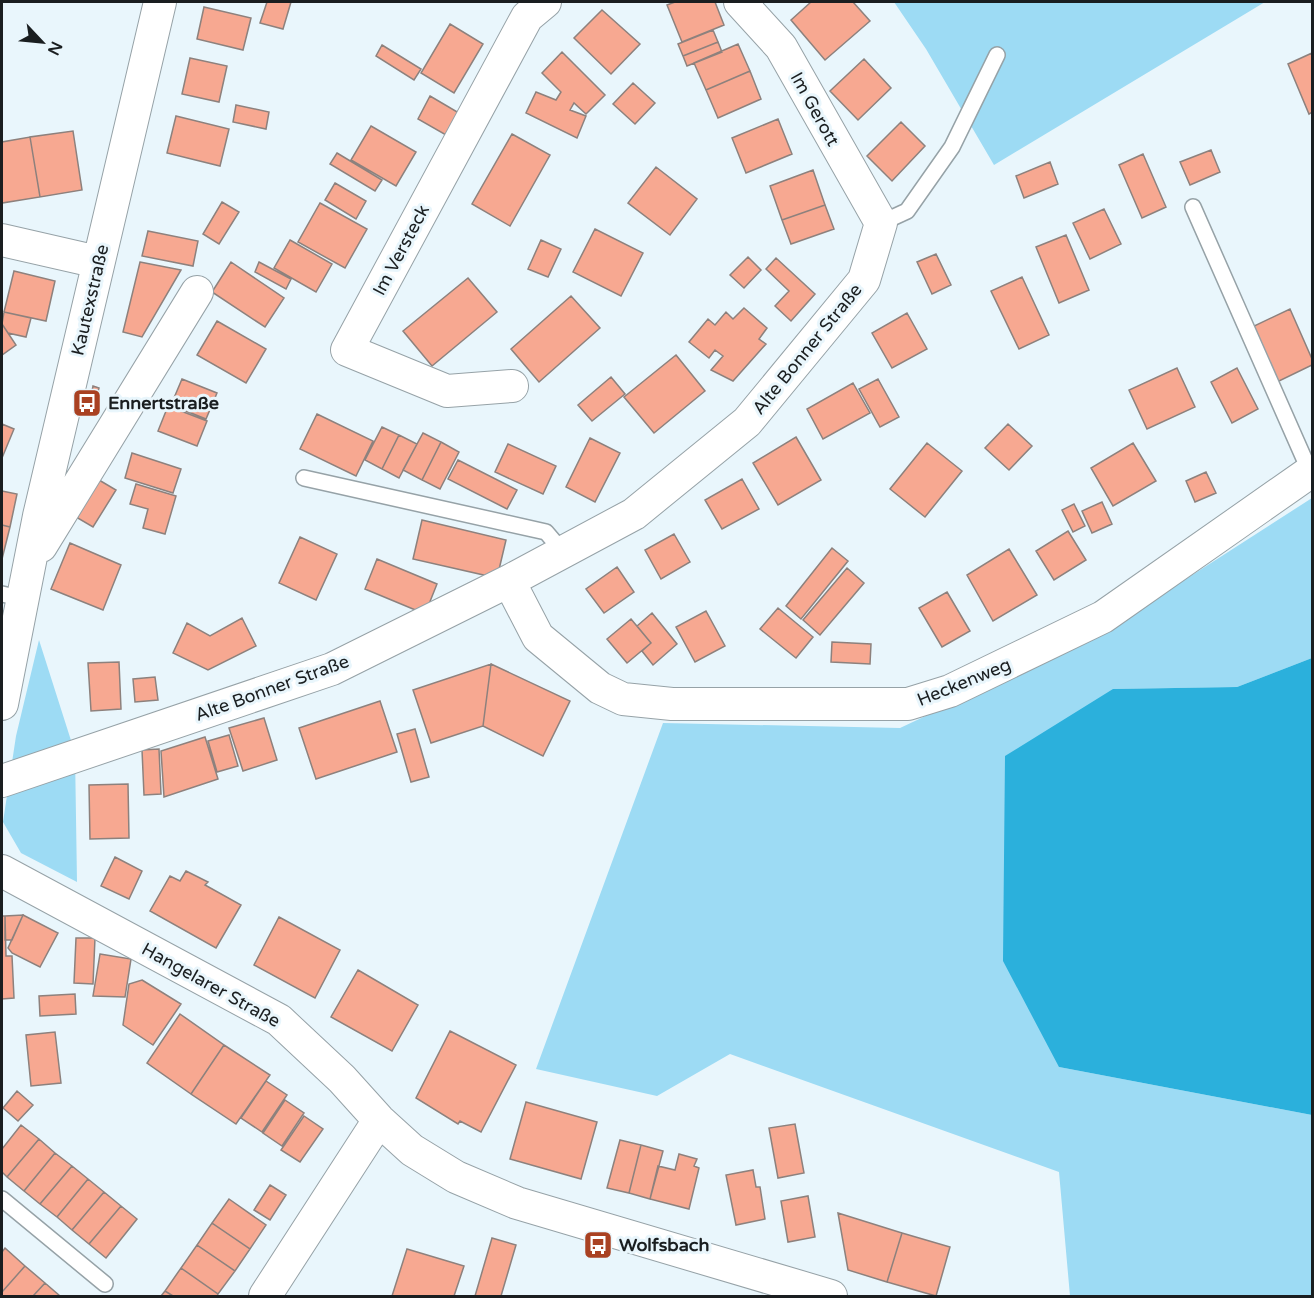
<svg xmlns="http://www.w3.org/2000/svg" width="1314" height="1298" font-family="'Varela Round',sans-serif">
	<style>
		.green { fill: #9ddbf4 }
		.water { fill: #2bb0dc }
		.building { fill: #f7a891; stroke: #8d817d; stroke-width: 1.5 }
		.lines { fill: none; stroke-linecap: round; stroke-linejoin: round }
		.lane-casing { stroke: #96a2a7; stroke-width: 18 }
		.street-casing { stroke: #96a2a7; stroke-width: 34 }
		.lane { stroke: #fff; stroke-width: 15 }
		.street { stroke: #fff; stroke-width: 32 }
		.labels { text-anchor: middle; stroke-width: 6; stroke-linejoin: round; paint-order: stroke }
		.street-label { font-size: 18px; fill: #1a1e20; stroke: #e9f6fc }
		.poi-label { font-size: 18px; font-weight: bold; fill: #1a1e20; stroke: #e9f6fc; text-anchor: start }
	</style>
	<rect width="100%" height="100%" fill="#e9f6fc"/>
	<path class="green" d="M894 2H1265L994 165 926 49Z
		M1312 498V658L1237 687 1113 689 1059 1067 1312 1115V1296H1070L1059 1172 730 1054 657 1096 536 1069 663 723 900 728 1099 635Z
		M39 640 75 753 77 882 21 853 3 822 16 736Z"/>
	<path class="water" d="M1312 658V1115L1059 1067 1003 961 1005 756 1113 689 1237 687Z"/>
	<path class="building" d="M267 2H291L283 29 260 23Z
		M675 2H715L724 25 682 42 667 5Z
		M811 2H853L870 21 825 60 791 20Z
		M204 7 251 18 243 50 197 39Z
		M602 10 640 44 611 74 574 38Z
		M450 24 483 44 454 93 421 73Z
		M713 30 718 42 683 56 678 44Z
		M718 42 722 52 687 66 683 56Z
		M738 44 750 71 706 90 694 63Z
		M382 45 421 69 414 80 376 56Z
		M562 52 605 95 586 114 574 103 570 110 586 116 577 138 526 113 536 92 556 100 561 92 542 73Z
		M1312 53V112L1309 114 1288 64Z
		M190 58 227 66 219 102 182 94Z
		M864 59 891 88 858 120 830 91Z
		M750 71 761 99 718 118 706 90Z
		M633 83 655 103 635 124 613 104Z
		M430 96 459 113 446 135 418 119Z
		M236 105 269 112 266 129 233 122Z
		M176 116 229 129 220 166 167 153Z
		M778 119 792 154 746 173 732 138Z
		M901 122 925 146 892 181 867 156Z
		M371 126 416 152 396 186 351 160Z
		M73 131 82 190 40 197 30 137Z
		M512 134 550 155 510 226 472 204Z
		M30 137 40 197 2 203V142Z
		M1211 150 1220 172 1190 185 1180 162Z
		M337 153 382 180 375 191 330 164Z
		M1143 154 1166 207 1142 218 1119 165Z
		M1050 162 1058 184 1024 198 1016 176Z
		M656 167 697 199 670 235 628 203Z
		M813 170 825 205 782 220 770 186Z
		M335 183 366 201 356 219 325 200Z
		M222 202 239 212 219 244 203 234Z
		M320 203 367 229 345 268 298 242Z
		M825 205 834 229 791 244 782 220Z
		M1104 209 1121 244 1090 259 1073 223Z
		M595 229 643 253 621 296 573 272Z
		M148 231 198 241 193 266 142 256Z
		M1066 235 1089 290 1059 303 1036 247Z
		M290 240 332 264 316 292 274 268Z
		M541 240 561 249 548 277 528 269Z
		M936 254 951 285 932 294 917 262Z
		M748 257 761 270 744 288 730 275Z
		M776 258 815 294 791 321 775 306 789 291 766 269Z
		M140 262 181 270 142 337 123 332Z
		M231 262 284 298 265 327 212 292Z
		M259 262 291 279 286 289 255 272Z
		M14 271 55 281 46 321 4 312Z
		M1022 277 1049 335 1019 349 991 291Z
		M468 278 497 312 432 366 403 331Z
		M571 296 600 328 539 382 511 349Z
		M744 308 767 328 759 339 766 344 733 381 711 370 723 356 715 350 709 358 689 342 708 319 715 325 726 312 733 319Z
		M1290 309 1312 359V365L1277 382 1252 327Z
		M4 312 31 318 26 337 8 333 2 324Z
		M907 313 927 349 892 368 872 333Z
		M217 321 266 349 246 383 197 355Z
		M2 324 16 345 2 355Z
		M676 355 705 391 654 433 624 397Z
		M1177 368 1195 407 1147 429 1129 390Z
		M1237 368 1258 409 1232 423 1211 382Z
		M611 377 625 394 592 421 578 405Z
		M182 379 217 393 206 419 171 405Z
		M878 379 899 417 880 427 859 389Z
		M853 383 870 413 823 439 807 409Z
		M93 386 99 388 94 407 89 406Z
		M168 406 207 421 197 446 158 431Z
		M317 414 373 441 356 476 300 449Z
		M2 424 14 429 2 458Z
		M1008 424 1032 446 1009 470 985 448Z
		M382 427 399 435 382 469 365 460Z
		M423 433 441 442 422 480 403 470Z
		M399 435 417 444 399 478 382 469Z
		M796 437 821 480 778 505 753 463Z
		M590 438 620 453 595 502 566 487Z
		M441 442 459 452 440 489 422 480Z
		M927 443 962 471 925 517 890 489Z
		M1133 443 1156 481 1113 506 1091 468Z
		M508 444 556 466 543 494 495 472Z
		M132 453 181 469 173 493 125 478Z
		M458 460 517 490 507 509 448 479Z
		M1206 472 1216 493 1195 502 1186 481Z
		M742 479 759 509 722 529 705 500Z
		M99 480 116 490 93 527 76 517Z
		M136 484 176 496 165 534 143 528 148 509 130 504Z
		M2 491 17 494 10 527 2 525Z
		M1102 502 1112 524 1092 533 1082 511Z
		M1074 504 1085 526 1073 532 1062 510Z
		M422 520 506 540 497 578 413 559Z
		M2 525 10 527 2 559Z
		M1068 531 1086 560 1054 580 1036 551Z
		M674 534 690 562 661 579 645 550Z
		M300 537 337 554 316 600 279 583Z
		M70 543 121 565 103 610 51 589Z
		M832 548 848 561 801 619 786 606Z
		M1009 549 1037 595 993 621 967 575Z
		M377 559 437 584 425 614 365 589Z
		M617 567 634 592 604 613 586 589Z
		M847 568 864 583 820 635 803 620Z
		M947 592 970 631 942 647 919 608Z
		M778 608 813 637 796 658 760 629Z
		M706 611 725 646 695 662 676 627Z
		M652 613 677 644 653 665 642 651 651 643 637 626Z
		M242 618 256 646 208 670 173 653 187 623 210 636Z
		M631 619 651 643 627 663 607 639Z
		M832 642 871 644 870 664 831 662Z
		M119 662 121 709 91 711 88 663Z
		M491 664 483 726 431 743 413 690Z
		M491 664 570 701 543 756 483 726Z
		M155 677 158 700 135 702 133 679Z
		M380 701 397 752 316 779 299 728Z
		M264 718 277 760 243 771 229 728Z
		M415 729 429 777 411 782 397 734Z
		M229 735 238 766 217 772 208 741Z
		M205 737 218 779 164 797 161 751Z
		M159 749 161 794 144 795 142 750Z
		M128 784 129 838 90 839 89 785Z
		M115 857 142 871 129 899 101 886Z
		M186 871 208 882 205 885 241 905 216 948 150 911 170 876 180 881Z
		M23 915 58 933 40 967 12 953 8 948Z
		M23 915 12 940H5V916Z
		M2 916H5L6 956H12L14 998 2 999Z
		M279 917 340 950 315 998 254 965Z
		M76 938H95L93 984 74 983Z
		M100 954 131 959 125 997 93 996Z
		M358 970 418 1005 392 1051 331 1017Z
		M142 980 181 1004 153 1045 123 1025 129 984Z
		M75 994 76 1014 40 1016 39 996Z
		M180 1014 224 1045 191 1094 147 1063Z
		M450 1031 516 1065 481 1132 460 1121 458 1124 416 1098Z
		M55 1032 61 1083 31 1086 26 1035Z
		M224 1045 270 1075 236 1124 191 1094Z
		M266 1081 287 1095 262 1132 241 1118Z
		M17 1091 33 1105 18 1121 3 1108Z
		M285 1100 304 1113 282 1146 263 1133Z
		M526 1102 597 1122 581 1179 510 1159Z
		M304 1116 323 1129 300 1162 281 1150Z
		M795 1124 804 1173 778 1178 769 1128Z
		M21 1125 39 1139 7 1177 2 1172V1149Z
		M39 1139 55 1153 24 1191 7 1177Z
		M620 1140 641 1145 629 1193 607 1188Z
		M641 1145 663 1151 650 1199 629 1193Z
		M55 1153 72 1166 40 1204 24 1191Z
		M679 1154 697 1159 694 1166 699 1168 689 1209 650 1199 658 1166 675 1170Z
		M72 1166 88 1179 57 1217 40 1204Z
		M753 1170 756 1187H760L765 1219 736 1225 726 1175Z
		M88 1179 104 1192 72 1230 57 1217Z
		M270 1185 286 1195 270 1220 254 1210Z
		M104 1192 121 1206 89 1244 72 1230Z
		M808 1196 815 1237 788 1242 781 1201Z
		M229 1199 266 1225 250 1249 212 1223Z
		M121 1206 137 1219 106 1258 89 1244Z
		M838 1213 902 1233 887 1282 848 1270Z
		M212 1223 250 1249 235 1271 197 1245Z
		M902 1233 950 1247 936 1296 887 1282Z
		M492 1238 516 1245 501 1296H475Z
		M197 1245 235 1271 218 1294 181 1268Z
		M5 1248 25 1266 2 1292V1252Z
		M407 1249 464 1266 454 1296H392Z
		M25 1266 45 1283 33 1296H2V1292Z
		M181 1268 218 1294 217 1296H173L165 1291Z
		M45 1283 60 1296H33Z
		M165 1291 173 1296H161Z"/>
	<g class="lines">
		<g class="lane-casing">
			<path id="lane" d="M1193 207 1310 472
				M881 223 907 211 952 147 997 55
				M304 478 546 532 563 552
				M2 594 24 599
				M2 1199 105 1284"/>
		</g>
		<g class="street-casing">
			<path id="street" d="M2 240 98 262
				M512 386 447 391 347 350 527 17 545 2
				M41 546 197 292
				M509 581 538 637 600 688 623 699 672 704H908L950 691 1103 617 1310 472
				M2 704 39 516 160 2
				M2 781 332 669 509 581 634 514 747 422 864 280 881 223 781 47 740 2
				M2 871 279 1020 342 1079 379 1120 412 1150 456 1177 517 1203 831 1296
				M265 1296 379 1120"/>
		</g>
		<use href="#lane" class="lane"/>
		<use href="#street" class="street"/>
	</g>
	<defs>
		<g id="bus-square" transform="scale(1.5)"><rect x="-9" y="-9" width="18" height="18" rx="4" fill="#a94122" stroke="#e9f6fc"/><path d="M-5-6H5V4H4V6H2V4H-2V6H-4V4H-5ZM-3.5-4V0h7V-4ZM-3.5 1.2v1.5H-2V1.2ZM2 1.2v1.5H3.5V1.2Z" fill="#fff"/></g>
	</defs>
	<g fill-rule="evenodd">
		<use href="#bus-square" x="87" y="403"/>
		<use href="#bus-square" x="598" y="1245"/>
	</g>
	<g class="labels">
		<g class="street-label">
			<text transform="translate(815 109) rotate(61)" y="6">Im Gerott</text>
			<text transform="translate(401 250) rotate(-62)" y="6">Im Versteck</text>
			<text transform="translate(90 300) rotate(-77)" y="6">Kautexstraße</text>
			<text transform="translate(807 349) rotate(-51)" y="6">Alte Bonner Straße</text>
			<text transform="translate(964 682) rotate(-22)" y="6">Heckenweg</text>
			<text transform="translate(272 688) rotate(-20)" y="6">Alte Bonner Straße</text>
			<text transform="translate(211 985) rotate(29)" y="6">Hangelarer Straße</text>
		</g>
		<g class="poi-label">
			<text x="108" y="409">Ennertstraße</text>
			<text x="619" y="1251">Wolfsbach</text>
		</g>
	</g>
	<rect width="1314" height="1298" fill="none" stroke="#1a1e20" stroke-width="6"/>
	<g transform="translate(42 42) rotate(116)" stroke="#e9f6fc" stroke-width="4.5" paint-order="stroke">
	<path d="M0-4.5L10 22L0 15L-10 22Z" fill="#1a1e20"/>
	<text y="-9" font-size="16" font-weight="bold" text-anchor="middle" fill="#1a1e20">N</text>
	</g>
</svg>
